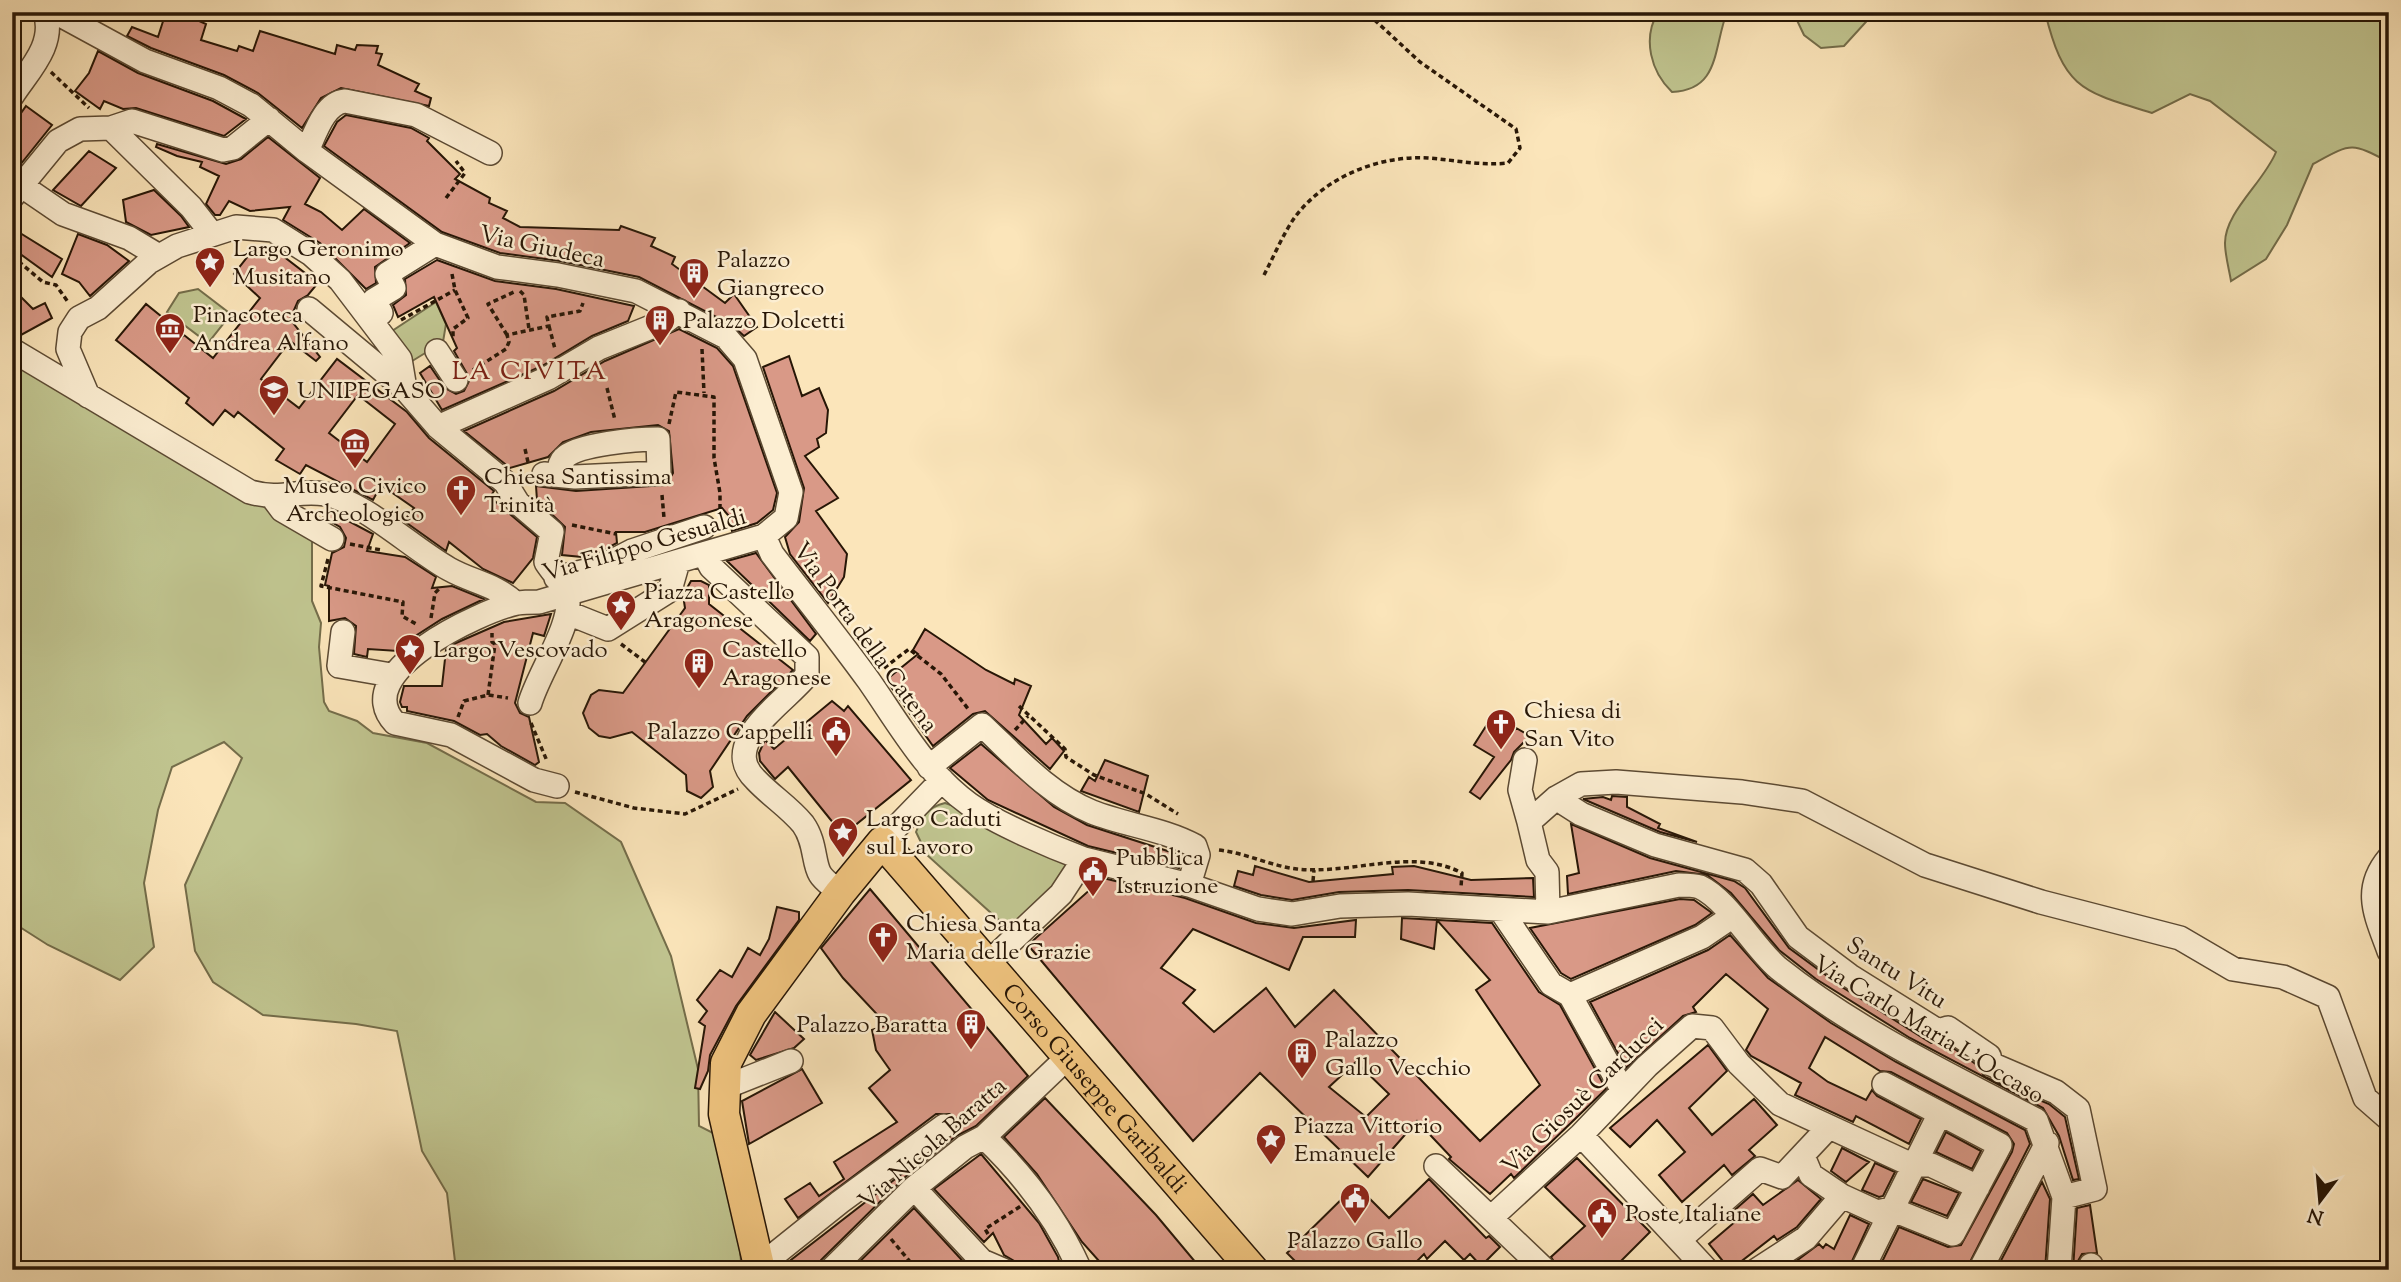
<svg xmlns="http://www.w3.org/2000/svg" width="2401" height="1282" font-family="'Sorts Mill Goudy',serif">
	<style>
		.green { fill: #c0c48f; stroke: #746d4a; stroke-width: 2 }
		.building { fill: #d99987; stroke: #271606; stroke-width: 2; fill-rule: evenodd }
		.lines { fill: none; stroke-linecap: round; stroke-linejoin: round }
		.minor-casing { stroke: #5c4a33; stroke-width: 26 }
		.major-casing { stroke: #271606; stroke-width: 33 }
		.path { stroke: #271606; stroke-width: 3.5; stroke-dasharray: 5 3.5; stroke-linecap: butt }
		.minor { stroke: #fceed2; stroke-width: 23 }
		.major { stroke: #eec27d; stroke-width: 30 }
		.labels { text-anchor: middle; stroke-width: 5; stroke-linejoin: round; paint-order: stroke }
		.street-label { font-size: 24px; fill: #271606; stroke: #fceed2 }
		.poi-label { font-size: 24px; fill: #271606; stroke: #fceed2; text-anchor: start }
		.neighbourhood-label { font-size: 26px; letter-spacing: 2px; fill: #7a1f14; stroke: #fceed2 }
	</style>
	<rect width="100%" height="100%" fill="#fbe5ba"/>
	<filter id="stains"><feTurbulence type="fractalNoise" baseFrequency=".00286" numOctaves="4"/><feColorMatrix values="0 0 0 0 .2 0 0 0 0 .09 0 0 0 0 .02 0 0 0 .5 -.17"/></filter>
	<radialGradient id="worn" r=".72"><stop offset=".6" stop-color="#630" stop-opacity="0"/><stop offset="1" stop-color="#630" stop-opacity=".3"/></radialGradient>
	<path class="green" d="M1658 12H1727C1713 49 1720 90 1672 92 1651 72 1642 39 1658 12Z
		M1793 12H1875L1844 46 1821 48 1804 35Z
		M2045 12H2389V162C2350 142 2352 143 2313 164L2287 225 2266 259 2231 281C2229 269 2225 255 2225 243 2225 212 2264 182 2276 152L2210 101 2190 94 2152 113C2081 91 2064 89 2045 12Z
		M198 289 228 312 227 319 208 343 167 312 179 293Z
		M436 302 446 324 443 342 409 363 389 333Z
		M12 358 312 535V601L321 623 319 647 324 702 329 711 357 721 373 733 427 743 536 802 565 803 621 842 671 956 698 1069 699 1126 717 1135 738 1233 742 1270H456L447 1193 422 1151 397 1031 356 1024 263 1015 213 982 195 951 185 885 242 758 224 742 172 767 158 810 144 883 154 947 120 980 48 945 12 922Z
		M945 803 971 812 1069 862 1059 885 1012 932 927 855 916 832C922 817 927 807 945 803Z"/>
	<path class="building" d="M166 12H179L206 24 201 40 237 51 239 46 253 51 260 31 335 54 337 45 355 50 357 45 378 46 376 53 382 54 378 65 419 84 415 91 431 98 429 106 341 88 321 98 302 128 258 93 224 75 151 48 127 36 132 27 158 37Z
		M98 51 138 73 213 101 246 119 224 136 136 108 123 109 104 101 100 109 75 91 89 73Z
		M26 106 52 125 12 175V126Z
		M346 115 411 128 429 138 427 141 460 174 455 179 490 198 489 203 507 211 503 218 520 227 619 230 621 226 655 238 651 246 675 257 672 264 725 303 734 294 757 327 744 336 732 325 639 277 560 261 500 253 442 232 324 146 337 122Z
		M268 137 320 178 305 204 321 212 342 230 364 209 410 243 375 267 376 283 366 289 320 243 283 220 290 207 250 211 229 201 220 215H215L206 204 219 176 200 167 202 162 177 156 156 147 157 144 226 164 241 159Z
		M89 151 116 168 81 206 53 190Z
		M154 190 181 216 189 227 151 235 126 222 123 200Z
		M12 228 62 259 52 277 12 248Z
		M78 234 107 245 129 261 90 296 79 282 62 274Z
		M270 246 318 283 308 295 298 301 290 319 320 357 316 361 290 341 261 379 299 408 337 359 407 412 429 438 494 491 490 497 537 537 533 558 513 583 483 569 449 542 446 551 404 521 414 508 381 485 373 500 306 465 300 474 276 460 284 449 238 412 234 417 225 410 213 425 186 403 189 398 116 340 146 304 183 334 181 338 184 335 213 358 260 298 234 274 252 251 264 256ZM358 395 395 424 367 462 329 433Z
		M437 260 495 281 556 289 634 306 628 321 592 336 542 366 442 410 420 373 430 366 445 388 456 394 464 391 470 379 454 351 457 348 434 297 398 317 393 305 406 295 405 279Z
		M12 288 33 309 45 303 52 318 21 335 12 327Z
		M679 329 717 348 733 366 777 493 773 510 757 523 732 531 728 515 722 508 645 532H616L617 543 594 555 582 557 562 555 565 527 537 500 536 486 576 491 666 485 673 473 669 431 658 425 591 432 563 442 548 457 510 468 464 431 554 391 605 361Z
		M789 356 802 396 819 388 828 410 826 433 817 439 819 447 805 456 838 498 816 511 847 554 844 577 828 603 790 554 785 537 799 522 804 488 763 367Z
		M326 509 373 534 367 551 405 557 436 577 432 588 452 586 484 599 442 619 403 644 398 651 368 649 367 657 354 654 356 626 345 618 329 621V586L325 585 332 553 344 547 346 538 340 527 323 517Z
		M756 553 816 634 810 641 727 561Z
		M691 581H701L709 585V604L793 670 747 716 710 771 713 787 701 798 687 791 686 775 632 732 610 738 599 736 589 728 583 713 591 695 599 690 623 693 685 608 683 595Z
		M551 614 544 636 533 633 515 703 520 713 529 717 539 762 535 765 501 746 487 734 480 735 454 721 407 711V707H402L400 702 404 686H442L446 650 456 643 504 622Z
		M925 629 986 670 1014 684 1015 679 1031 686 1019 715 1046 744 1052 738 1064 751 1050 769 985 711 973 714 933 746 886 680 918 654 913 650Z
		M832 701 844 711 848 706 911 780 843 835 788 767 775 779 760 761 759 753 765 740 774 749Z
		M1486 726 1507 739 1516 728 1530 736 1514 752 1511 760 1480 799 1470 792 1494 757 1474 745Z
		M981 744 1054 807 1087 825 1183 856 1179 868 1088 846 988 800 950 768Z
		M1105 760 1148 776 1139 812 1081 791 1089 777 1095 781Z
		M1612 796 1627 797V807L1660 824 1658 828 1697 842 1660 832 1583 799 1603 797 1611 800Z
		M1571 824 1650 858 1734 881 1745 888 1789 948 1842 987 1931 1043H1946L1977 1065 1985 1077 2049 1104 2065 1117 2079 1179 2073 1180 2059 1136 2043 1108 1910 1038 1816 979 1779 950 1731 893 1707 875 1676 871 1568 894 1567 876 1579 873Z
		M1255 866 1309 882 1393 874 1392 867 1414 866 1471 880 1533 878 1534 897 1408 890 1339 892 1292 900 1261 895 1234 886 1238 871 1253 875Z
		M1103 878 1185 898 1256 923 1294 928 1356 920 1355 937H1303L1289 970 1193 929 1161 968 1195 990 1183 1003 1214 1032 1266 988 1295 1027 1334 990 1480 1141 1540 1085 1476 990 1490 980 1437 920 1434 949 1401 939 1402 918 1492 923 1539 992 1560 1005 1606 1089 1514 1178 1511 1174 1490 1194 1449 1159 1451 1157 1417 1121 1368 1177 1260 1073 1193 1141 1028 945ZM1356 1062 1389 1094 1366 1117 1329 1087Z
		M870 889 1028 1076 976 1126 956 1136 904 1178 821 1260 817 1270H778L957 1131 956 1118 950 1114H936L798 1218 785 1199 810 1183 819 1196 844 1179 834 1162 897 1122 869 1088 890 1070 876 1050 872 1030 887 1025 843 978 821 948Z
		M1680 899 1694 900 1712 913 1695 925 1571 979 1561 973 1530 928Z
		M777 907 799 912V920L736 1006 710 1055 708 1071 700 1089 695 1088 705 1026 699 1022 707 1011 697 1000 720 970 732 977 748 948 760 955 769 939Z
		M1730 935 1768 978 1831 1023 1896 1062 2025 1130 2030 1144 1966 1270H1878L1899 1227 1948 1247 1961 1245 2012 1152 2014 1144 2007 1133 1891 1072 1880 1071 1825 1037 1809 1068 1828 1082 1866 1100 1872 1090 1877 1096 1921 1119 1909 1144 1856 1116 1853 1122 1795 1095 1801 1083 1751 1056 1746 1050 1768 1009 1726 974 1693 1007 1696 1012 1683 1016 1626 1068 1590 1002 1708 950Z
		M775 1012 804 1039 794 1048 756 1060 750 1055Z
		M1708 1045 1727 1071 1689 1108 1712 1135 1754 1099 1777 1125 1749 1150 1755 1156 1732 1175 1724 1165 1682 1202 1659 1175 1685 1152 1657 1120 1630 1147 1610 1128Z
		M802 1069 822 1103 749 1144 742 1101Z
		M1045 1098 1156 1215 1202 1270H1107L1082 1242 1037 1174 1004 1137Z
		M1946 1132 1981 1151 1972 1169 1936 1152Z
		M1842 1148 1869 1162 1846 1182 1831 1171Z
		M981 1154 1039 1223 1058 1257 1061 1270H1017L1014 1261 1004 1255 993 1233 984 1242 934 1189Z
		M1577 1158 1650 1232 1612 1270H1559L1551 1257 1585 1226 1545 1187Z
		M1875 1163 1895 1172 1883 1196 1879 1197 1862 1190Z
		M1429 1179 1486 1238 1489 1236 1500 1247 1481 1266 1470 1254 1464 1260 1445 1241 1427 1259 1424 1254 1408 1270H1304L1287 1253 1356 1185 1389 1218Z
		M1923 1179 1959 1193 1947 1216 1911 1202Z
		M1798 1180 1821 1199 1797 1227 1777 1240 1774 1236 1730 1270 1709 1244 1736 1221 1730 1214 1753 1194 1763 1205Z
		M2042 1182 2050 1199 2045 1270H1996Z
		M2090 1205 2097 1253 2082 1254 2078 1261V1270H2073L2077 1208Z
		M914 1208 971 1270H851Z
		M1850 1215 1869 1224 1848 1270H1802L1795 1262 1819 1244 1823 1248 1826 1244 1834 1249Z"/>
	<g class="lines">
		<g class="minor-casing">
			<path id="minor" d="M55 12 145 61 219 88 251 105 307 151 435 244 497 267 558 275 636 291 726 337 745 359 791 492 786 518 764 536 539 602C532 602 524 602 517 603 480 611 347 673 395 723L451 735 534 780 557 786
				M12 96C28 71 56 45 45 12
				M111 128 191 207 212 234
				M307 151C315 134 324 103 345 101L416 115 490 153
				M22 186 63 214 129 238 159 256
				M12 197 58 141 80 129 111 128 132 121 223 150 233 148 269 119
				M309 309 405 389
				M372 321 381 313 374 300 394 288 387 274 435 244
				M12 350 250 492C282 501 298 489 325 494 364 502 413 549 449 569 472 582 495 584 515 603
				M437 351 456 380
				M88 396 68 349 70 332 79 318 98 308 149 262 177 246 236 227 273 230 311 254 340 280 400 359 405 389 438 427 505 482 518 503 552 532 546 562C552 572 564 583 567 594 575 621 538 674 530 703
				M438 427 548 378 599 348 666 321 679 311
				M544 474 575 477 659 473 658 439C638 439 577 444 564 458 560 462 559 468 559 473
				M273 498 282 510 332 539
				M764 536 772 554C804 596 838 638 869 681 899 724 926 773 969 804 997 824 1052 847 1084 859L1061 894 987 964
				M704 554 711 567 807 657V675C786 702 717 743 756 780 771 796 789 807 803 824 816 842 813 863 820 874 824 881 834 887 840 893
				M556 578 599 568 632 551 704 527
				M568 613 608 629 670 590 678 562
				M343 632 339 666 391 675
				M1525 760 1520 790 1529 822
				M929 767 982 725C1016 757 1048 794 1092 812 1125 825 1164 829 1195 846L1198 855 1189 885
				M1556 798 1581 814 1655 845 1745 870 1761 884 1798 937 1850 976 1938 1031 1948 1028 1989 1056 1991 1064 2056 1092 2078 1109 2095 1189 2064 1197
				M882 842 942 780
				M2389 858C2362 890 2376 915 2389 951
				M1084 859 1189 885 1258 909 1292 914 1340 906 1408 904 1548 912 1679 885C1685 885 1694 885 1700 887 1728 900 1754 948 1778 968 1856 1030 1948 1074 2036 1120L2064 1197 2059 1270
				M1502 912 1551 984 1570 995
				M1548 912 1547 872 1538 860 1529 822 1556 798 1581 784 1616 782 1742 792 1802 801 1925 865 2041 902 2180 938 2233 969 2283 977 2328 997 2365 1098 2389 1119
				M1570 995 1702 937 1733 916
				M1570 995 1623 1091
				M723 1088 791 1061
				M1581 1135 1707 1270
				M984 1137C1025 1176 1057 1218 1080 1270
				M1803 1156 1811 1175 1842 1196 1877 1212 1891 1209 1953 1234 2000 1145 1884 1084
				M1436 1166 1545 1270
				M914 1188 982 1261 1003 1270
				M1493 1216 1581 1135 1647 1066 1692 1026 1712 1028 1739 1064 1780 1104 1912 1165H1931L1978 1187
				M1679 1240 1760 1169 1782 1177 1828 1128
				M2091 1265 2092 1270
				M760 1266 840 1202 944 1126
				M831 1270 914 1188 965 1147 984 1137 1068 1057
				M1757 1270 1806 1238 1842 1196
				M1862 1270 1939 1115
				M1980 1270 2047 1143"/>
		</g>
		<g class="major-casing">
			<g id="major">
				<path id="s1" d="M760 1270 724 1114 726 1063 751 1014 840 893 882 842 1253 1270"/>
			</g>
		</g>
		<path class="path" d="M51 72 89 108
			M446 198 465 173 456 161
			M12 256 43 282 56 285 68 302
			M452 274 455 290 468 318 453 329V338
			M1264 275C1274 256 1283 234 1295 217 1325 177 1379 155 1428 158 1456 160 1480 166 1508 163L1520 148 1516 129 1420 62 1366 12
			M520 291 524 295 529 329
			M401 320 455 290
			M549 326 555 349
			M507 335 488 304 514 292
			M702 349 704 393
			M473 370 506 349 509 342 507 335 549 326 547 317 580 311 583 303
			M607 388 615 420
			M669 424 676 392 714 397V458L720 493V514
			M525 449 528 462
			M662 495 664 518
			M572 525 616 534
			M350 544 381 550
			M328 559 321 586 403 602 402 616 418 625
			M431 618 435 593 441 587
			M621 644 645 662
			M884 668 909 649 941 674 969 710
			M488 695 495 644 492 642V633
			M1019 706 1065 749 1066 757 1094 775 1146 794 1178 814
			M458 717 464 701 488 695 508 698
			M531 723 547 761
			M1015 730 1028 716
			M575 792 634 808 685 814 738 789
			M1219 850C1246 853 1271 866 1297 869 1351 875 1413 847 1462 873L1461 887
			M1313 881 1314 870
			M988 1234 985 1229 1021 1206
			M891 1239 917 1270"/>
		<use href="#minor" class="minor"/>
		<use href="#major" class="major"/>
	</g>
	<defs>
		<g id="sight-pin" transform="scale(1.575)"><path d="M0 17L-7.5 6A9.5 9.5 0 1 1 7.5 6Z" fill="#8f2418" stroke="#fceed2"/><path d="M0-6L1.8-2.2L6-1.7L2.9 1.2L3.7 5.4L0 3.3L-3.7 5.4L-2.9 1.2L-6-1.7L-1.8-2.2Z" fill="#fff"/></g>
		<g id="building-pin" transform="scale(1.575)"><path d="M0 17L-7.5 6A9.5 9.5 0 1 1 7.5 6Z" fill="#8f2418" stroke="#fceed2"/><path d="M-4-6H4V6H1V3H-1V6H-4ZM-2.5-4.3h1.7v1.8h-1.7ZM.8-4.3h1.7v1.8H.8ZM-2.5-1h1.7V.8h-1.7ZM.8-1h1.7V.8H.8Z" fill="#fff"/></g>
		<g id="museum-pin" transform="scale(1.575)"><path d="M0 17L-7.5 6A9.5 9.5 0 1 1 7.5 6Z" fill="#8f2418" stroke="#fceed2"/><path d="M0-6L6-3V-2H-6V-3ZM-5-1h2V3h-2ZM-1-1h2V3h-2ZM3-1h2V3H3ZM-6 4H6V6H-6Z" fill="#fff"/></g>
		<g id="university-pin" transform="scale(1.575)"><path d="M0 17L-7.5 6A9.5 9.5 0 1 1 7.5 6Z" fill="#8f2418" stroke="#fceed2"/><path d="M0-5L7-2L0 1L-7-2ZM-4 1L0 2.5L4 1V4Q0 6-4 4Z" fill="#fff"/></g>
		<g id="church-pin" transform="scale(1.575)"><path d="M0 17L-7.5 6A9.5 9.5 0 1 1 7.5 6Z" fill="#8f2418" stroke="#fceed2"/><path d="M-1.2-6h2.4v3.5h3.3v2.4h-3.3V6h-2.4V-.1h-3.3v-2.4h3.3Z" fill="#fff"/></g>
		<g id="civic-pin" transform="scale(1.575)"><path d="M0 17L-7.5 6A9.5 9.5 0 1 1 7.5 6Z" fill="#8f2418" stroke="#fceed2"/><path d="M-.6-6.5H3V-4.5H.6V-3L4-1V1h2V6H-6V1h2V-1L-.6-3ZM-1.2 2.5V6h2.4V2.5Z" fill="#fff"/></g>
	</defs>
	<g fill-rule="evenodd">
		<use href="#sight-pin" x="210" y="262"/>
		<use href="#building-pin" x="694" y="273"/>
		<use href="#building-pin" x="660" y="320"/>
		<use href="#museum-pin" x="170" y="328"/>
		<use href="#university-pin" x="274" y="390"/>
		<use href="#museum-pin" x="355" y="443"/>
		<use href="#church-pin" x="461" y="490"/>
		<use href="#sight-pin" x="621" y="605"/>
		<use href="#sight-pin" x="410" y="649"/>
		<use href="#building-pin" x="699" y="663"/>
		<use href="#church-pin" x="1501" y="724"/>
		<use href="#civic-pin" x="836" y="731"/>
		<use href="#sight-pin" x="843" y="832"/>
		<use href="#civic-pin" x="1093" y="871"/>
		<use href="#church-pin" x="883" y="937"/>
		<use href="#building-pin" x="971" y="1024"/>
		<use href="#building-pin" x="1302" y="1053"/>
		<use href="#sight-pin" x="1271" y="1139"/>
		<use href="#civic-pin" x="1355" y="1198"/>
		<use href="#civic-pin" x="1602" y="1213"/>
	</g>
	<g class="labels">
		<g class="street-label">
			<text transform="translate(542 246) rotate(12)" y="8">Via Giudeca</text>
			<text transform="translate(644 544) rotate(-16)" y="8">Via Filippo Gesualdi</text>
			<text transform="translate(866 637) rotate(54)" y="8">Via Porta della Catena</text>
			<text transform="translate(1897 972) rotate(32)" y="8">Santu Vitu</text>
			<text transform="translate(1929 1029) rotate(31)" y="8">Via Carlo Maria L'Occaso</text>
			<text dy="8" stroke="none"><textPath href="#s1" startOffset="808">Corso Giuseppe Garibaldi</textPath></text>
			<text transform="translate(1582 1095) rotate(-44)" y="8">Via Giosuè Carducci</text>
			<text transform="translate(932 1143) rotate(-41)" y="8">Via Nicola Baratta</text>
		</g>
		<g class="poi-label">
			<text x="233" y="256">Largo Geronimo<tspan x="233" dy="28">Musitano</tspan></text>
			<text x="717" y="267">Palazzo<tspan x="717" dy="28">Giangreco</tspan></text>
			<text x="193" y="322">Pinacoteca<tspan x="193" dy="28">Andrea Alfano</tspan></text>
			<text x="683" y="328">Palazzo Dolcetti</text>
			<text x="297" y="398">UNIPEGASO</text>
			<text x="484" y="484">Chiesa Santissima<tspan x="484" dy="28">Trinità</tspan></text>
			<text x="355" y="493" text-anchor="middle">Museo Civico<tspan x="355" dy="28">Archeologico</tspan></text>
			<text x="644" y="599">Piazza Castello<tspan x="644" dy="28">Aragonese</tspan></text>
			<text x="433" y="657">Largo Vescovado</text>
			<text x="722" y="657">Castello<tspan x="722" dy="28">Aragonese</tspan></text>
			<text x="1524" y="718">Chiesa di<tspan x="1524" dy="28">San Vito</tspan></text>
			<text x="813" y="739" text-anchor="end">Palazzo Cappelli</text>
			<text x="866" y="826">Largo Caduti<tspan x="866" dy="28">sul Lavoro</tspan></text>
			<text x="1116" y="865">Pubblica<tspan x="1116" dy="28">Istruzione</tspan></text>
			<text x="906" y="931">Chiesa Santa<tspan x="906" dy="28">Maria delle Grazie</tspan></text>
			<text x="948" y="1032" text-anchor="end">Palazzo Baratta</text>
			<text x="1325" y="1047">Palazzo<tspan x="1325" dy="28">Gallo Vecchio</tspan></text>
			<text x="1294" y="1133">Piazza Vittorio<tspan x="1294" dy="28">Emanuele</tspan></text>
			<text x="1625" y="1221">Poste Italiane</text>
			<text x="1355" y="1248" text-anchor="middle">Palazzo Gallo</text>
		</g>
		<g class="neighbourhood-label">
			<text x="530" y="379">LA CIVITA</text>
		</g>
	</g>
	<rect width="2401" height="1282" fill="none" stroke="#fbe5ba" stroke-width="42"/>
	<rect x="14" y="14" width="2373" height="1254" fill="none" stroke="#271606" stroke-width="3.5"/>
	<rect x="21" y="21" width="2359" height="1240" fill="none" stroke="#271606" stroke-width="2"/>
	<g transform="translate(2320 1201) rotate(196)" stroke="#fceed2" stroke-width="5" paint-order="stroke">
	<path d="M0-5L12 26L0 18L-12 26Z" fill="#271606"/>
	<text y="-10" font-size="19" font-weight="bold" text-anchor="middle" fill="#271606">N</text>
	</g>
	<rect width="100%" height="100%" filter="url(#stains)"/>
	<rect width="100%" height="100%" fill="url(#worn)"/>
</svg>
